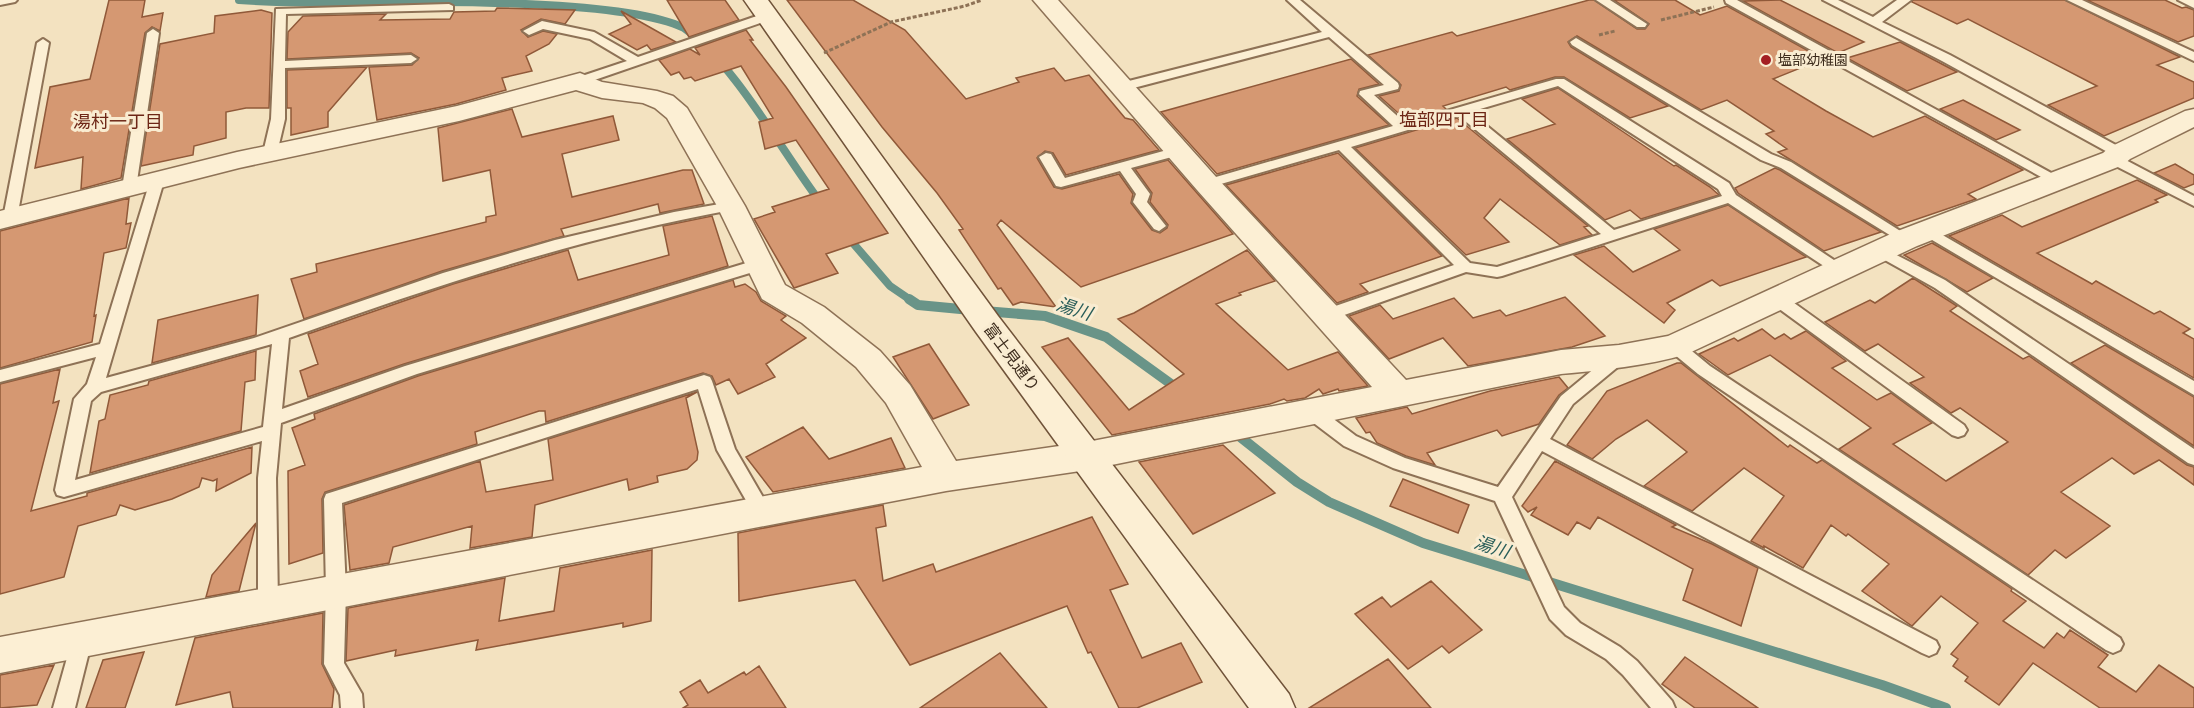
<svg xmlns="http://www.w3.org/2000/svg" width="2194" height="708" font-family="'PT Serif','Noto Sans JP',serif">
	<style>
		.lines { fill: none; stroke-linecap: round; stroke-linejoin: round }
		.stream-far1 { stroke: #699488; stroke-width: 8 }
		.stream { stroke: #699488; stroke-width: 10 }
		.building { fill: #d59872; stroke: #905939; stroke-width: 1.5 }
		.lane-casing { stroke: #8e7256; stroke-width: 4 }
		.street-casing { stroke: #8e7256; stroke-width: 3 }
		.secondary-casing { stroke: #705339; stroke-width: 3 }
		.path { stroke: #8e7256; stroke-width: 3; stroke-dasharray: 4 2; stroke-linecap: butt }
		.lane { fill: #fcefd4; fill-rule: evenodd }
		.street { fill: #fcefd4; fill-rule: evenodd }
		.secondary { fill: #fcefd4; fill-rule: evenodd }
		.poi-dot { fill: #a41f23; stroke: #f9ecd1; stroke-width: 2 }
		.labels { text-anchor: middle; stroke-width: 6; stroke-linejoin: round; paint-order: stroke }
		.far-poi-label { font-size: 14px; fill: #3c2b1c; stroke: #f9ecd1; text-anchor: start }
		.street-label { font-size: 16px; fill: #3c2b1c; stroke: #f9ecd1 }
		.neighbourhood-label { font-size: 18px; fill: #6d2616; stroke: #f9ecd1 }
		.water-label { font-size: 18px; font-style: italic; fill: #295d59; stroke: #f9ecd1 }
	</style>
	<rect width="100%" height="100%" fill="#f3e2c0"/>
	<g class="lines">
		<path class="stream-far1" d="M239 0C281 3 324 3 366 3 439 1 627 0 684 28 735 64 782 152 821 203
			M846 235 890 286 912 301"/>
		<path class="stream" d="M909 299 918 305 971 310
			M984 311 1045 316 1106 337 1178 389
			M1234 432 1297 482 1329 502 1423 543 1882 685 1946 708"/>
	</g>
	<path class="building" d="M109 0H145L142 17 163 13 160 31 152 27 145 33 121 178 81 189 83 157 35 168 50 87 90 79Z
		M667 0H725L739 20 689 37Z
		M787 0H853L905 30 966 99 1019 82 1016 78 1054 68 1065 81 1089 75 1125 118 1133 120 1159 150 1066 175 1053 153 1045 151 1037 158 1054 187 1062 189 1119 174 1133 194 1131 203 1152 230 1160 233 1167 228 1168 225 1150 202 1152 193 1135 169 1168 160 1233 234 1081 287 1001 220 997 225 1056 307 1021 302 1013 305 1001 288 998 289 959 230 963 229 937 193 882 127Z
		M1589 0H1594L1637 29H1645L1649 24 1614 0H1675L1700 15 1727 6 1823 59 1773 79 1826 111 1873 137 1925 116 2023 170 1968 194 1976 199 1897 226 1778 152 1787 149 1766 134 1774 131 1727 100 1701 110 1577 36 1568 42 1571 47 1668 106 1630 118 1564 77H1555L1510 90 1506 87 1443 106 1446 109 1406 120 1379 96 1399 91 1401 85 1368 55 1452 32 1457 36Z
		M1780 0 1864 42 1838 53 1743 1Z
		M1913 0H2065L2180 57 2157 65 2194 82V98L2104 136 2048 105 2097 86 1968 19 1957 24 1912 2Z
		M2087 0H2165L2182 8 2186 7 2194 10V36L2178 42Z
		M497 8 575 10 565 24 541 19 521 30 528 37 543 31 557 34 549 44 526 56 532 71 502 78 506 90 456 104 377 120 369 67 412 65 419 58 411 53 287 59 288 32 303 16 386 14 380 20 450 19 454 12 495 11Z
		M261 10 272 13 269 108H246L226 112V138L194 146 193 155 141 166 160 44 214 33 215 16Z
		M621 11 660 33 676 42 651 50 647 45 637 50 609 34 631 24Z
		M746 30 753 40H750L786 87 888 233 826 254 838 273 794 288 754 219 775 212 772 207 829 189 796 140 765 149 759 122 773 118 741 66 695 81 691 77 684 79 679 72 671 75 659 60 690 49 700 55 695 48Z
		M1900 42 1957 72 1907 91 1847 58Z
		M1351 59 1379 84 1359 89 1357 96 1389 125 1217 174 1161 112Z
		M367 67 328 112V127L291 135V108H287V70Z
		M1558 88 1674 166 1676 165 1710 187 1719 195 1641 219 1630 210 1605 220 1507 139 1555 124 1522 99Z
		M1963 100 2020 130 1996 140 1940 109Z
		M512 109 522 137 613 116 619 140 562 154 572 197 683 170H692L704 204 660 213 658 204 561 229 564 236 442 271 304 319 291 279 317 272 316 264 486 222V217L496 215 490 170 443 181 438 128Z
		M1457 118 1588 226 1584 227 1592 235 1560 245 1500 199 1484 218 1509 242 1466 255 1355 148Z
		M1338 153 1442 256 1360 284 1368 292 1337 303 1226 185Z
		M2175 164 2194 175V184L2184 188 2154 173Z
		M1775 168 1780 170 1881 232 1824 251 1738 193 1735 188Z
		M2137 180 2167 195 2155 200 2158 202 2037 253 2092 284 2096 281 2154 314 2160 311 2190 329 2183 333 2194 339V378L1949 236 2002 215 2022 227Z
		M129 198 126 224 131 223 126 248 104 253 94 316 96 315 92 342 0 368V231Z
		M1728 205 1806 257 1720 286 1712 280 1667 303 1675 310 1664 323 1574 255 1604 246 1633 272 1680 250 1654 229Z
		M712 216 728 266 404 364 308 397 300 371 318 364 308 334 453 284 568 250 578 280 669 255 663 226Z
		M1932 243 1993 278 1967 292 1904 255Z
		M1247 250 1275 281 1239 293 1241 295 1216 304 1288 370 1338 352 1368 386 1339 391 1338 389 1323 394 1319 389 1305 398 1287 401 1284 399 1270 404 1112 435 1042 347 1068 338 1129 410 1184 374 1118 319 1134 313Z
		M1913 278 1957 306 1950 311 2023 359 2029 356 2187 465 2194 467V485L2159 460 2134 474 2112 458 2061 492 2110 526 2066 558 2055 550 2028 575 1839 449 1871 428 1770 355 1728 375 1699 354 1734 338 1738 341 1762 329 1775 339 1784 334 1791 339 1806 331 1846 361 1832 368 1877 400 1891 393 1932 423 1893 444 1946 481 2008 442 1960 408 1951 413 1910 383 1924 377 1878 344 1865 351 1825 322 1870 300 1875 303Z
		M733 280 735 287 745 284 756 292 761 301 786 316 781 320 806 338 766 364 775 377 738 394 729 379 716 385 712 376 703 373 546 422 545 411H539L475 432 477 444 325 492 322 499 323 553 289 564 288 471 305 465 292 428 315 419 314 414 418 376Z
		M258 295 256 335 152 363 158 320Z
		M1565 297 1605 336 1572 347 1468 366 1443 338 1389 359 1349 316 1380 305 1393 319 1454 298 1473 318 1500 310 1506 316Z
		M929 344 969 405 933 419 893 357Z
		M2105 345 2194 397V446L2071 363Z
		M256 351 255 380 245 382 241 431 90 473 99 421 105 419 110 395 148 385 149 381Z
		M1677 363H1681L1788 447 1790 445 1817 463 1822 460 2012 589 2011 591 2026 601 2003 621 2044 648 2057 633 2064 638 2070 630 2108 655 2098 667 2136 692 2159 665 2194 688V708H2100L2033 663 1999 705 1965 681 1968 677 1953 666 1958 659 1951 654 1978 623 1941 596 1912 626 1862 591 1889 564 1848 534 1846 536 1831 525 1803 568 1764 546V548L1751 541 1784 496 1744 468 1692 511 1644 486 1687 452 1647 420 1616 439 1592 459 1567 445 1607 391Z
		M60 369 53 403 59 401 31 511 87 496V493L252 447 251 473 216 491 217 479 213 481 202 478 199 487 172 499 135 510 120 505 116 515 78 526 64 577 0 594V384Z
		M1559 377 1568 388 1559 395 1539 424 1502 436 1497 430 1427 453 1435 465 1406 456 1377 443 1370 432 1366 433 1356 418 1407 407 1412 414 1490 391Z
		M697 392 686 398 698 452 697 460 687 469 657 476 658 482 629 490 627 479 535 505 532 537 470 548 472 526 393 547 389 563 350 570 344 505 480 461 486 492 553 480 548 439Z
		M803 427 829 459 891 438 905 468 773 492 746 457Z
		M1223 445 1275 493 1193 534 1139 462Z
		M1555 461 1676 525 1672 527 1712 544 1758 568 1741 626 1683 600 1693 569 1598 517 1590 529 1577 522 1568 535 1531 515 1537 507 1528 512 1522 506Z
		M1403 479 1469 505 1458 533 1390 506Z
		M883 505 886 526 876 528 883 581 933 564 936 572 1092 517 1128 584 1110 590 1142 658 1181 643 1202 682 1137 708H1119L1091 652 1088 653 1067 606 910 665 855 580 739 601 738 533Z
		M256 523 239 591 206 597 212 575Z
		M652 550 651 621 623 627V623L476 650 478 640 395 656 396 650 346 661 348 608 505 578 499 621 554 611 560 568Z
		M1431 581 1482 630 1449 653 1442 646 1408 669 1355 614 1382 597 1391 607Z
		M323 613 322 664 334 689 332 708H233L230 692 176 705 195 638Z
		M144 652 125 708H86L103 660Z
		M1000 653 1047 708H920Z
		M1685 657 1758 708H1695L1662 684Z
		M1388 659 1431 708H1309Z
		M54 665 37 705 0 708V675Z
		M759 666 786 708H683L688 705 680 692 700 680 708 693 744 672 746 675Z"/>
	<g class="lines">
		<g class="lane-casing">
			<path id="lane" d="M0 0H17L15 2 0 5Z
				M1287 0H1300L1398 83 1399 86 1398 89 1374 95 1405 123 1556 79H1564L1729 183 1736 195 1849 270 1846 274H1836L1728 203 1502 276 1497 277 1466 272 1333 319H1321L1319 315 1321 311 1454 265 1339 150 1207 188 1200 184 1202 181 1393 126 1359 94 1360 91 1384 85 1329 37 1122 91 1116 87 1117 84 1322 32ZM1558 86 1718 189 1722 196 1614 230 1470 112ZM1458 115 1601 234 1497 267 1470 263 1351 147Z
				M1596 0H1610L1647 24 1645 27H1637Z
				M1725 0H1737L2064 180 2057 184 2052 183 1726 3Z
				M1823 0H1838L1873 17 1897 0H1911L1882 22 1950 55 2125 150 2127 153 2125 156 2120 157 2194 196V206L2108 162 2106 159 2108 156 2113 155 1942 61Z
				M2067 0H2082L2194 52V61Z
				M2178 0H2194V8Z
				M449 4 453 6V10L286 14 285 61 411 55 417 59 411 63 285 68V119L277 153 270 157 265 156 263 153 271 119 276 9Z
				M768 12 772 13V19L580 85 576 84 574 81 576 78 627 61 590 39 543 29 529 35 523 31 542 21 594 32 638 57Z
				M153 29 159 33 136 188 129 192 122 188 147 33Z
				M1576 38 1771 154 1791 162 1913 239 1911 242H1901L1781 168 1761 160 1572 45 1570 42Z
				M43 39 49 43 17 218 10 223 3 218 37 43Z
				M1178 147 1185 151 1183 154 1131 168 1150 194 1147 202 1166 226 1159 231 1154 229 1133 202 1136 194 1120 171 1061 187 1056 186 1039 157 1046 153 1051 154 1065 178Z
				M157 177 164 181 106 378 254 338 443 273 555 240 674 212 731 202 738 206 731 210C579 238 434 286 289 338L282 409 405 366 753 261H763L766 265 763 269 417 374 281 423 276 478 278 603 275 609 268 612 261 609 258 603V478L262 441 64 497 57 495 55 490 74 399 87 384 96 357 0 382V370L100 344 150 181ZM272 344 263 427 75 480 91 401 101 392Z
				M1927 226 2194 381V395L1922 234 1920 231Z
				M1879 246 1945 280 2194 449V465L2188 463 1935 288 1874 254 1871 251 1874 248Z
				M1777 294 1783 295 1964 425 1967 430 1964 435 1958 437 1952 435 1771 303 1769 299 1771 295Z
				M1675 340 1681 342 1710 366 2120 638 2123 644 2120 650 2113 653 2106 650 1698 374 1669 350 1667 346 1669 342Z
				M1619 351 1625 353 1627 357 1625 361 1573 404 1550 439 1936 641 1939 647 1936 653 1929 656 1922 653 1542 451 1512 497 1564 607 1580 623 1620 647 1637 661 1672 701 1675 708H1651L1623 675 1606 659 1566 635 1550 619 1495 501 1393 468 1344 446 1307 418 1304 413 1307 408 1313 407 1319 408 1356 436 1405 458 1498 487 1561 396 1613 353Z
				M704 375 710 377 712 381 735 449 771 511 769 516 762 518 755 516 717 450 698 389 342 503 346 590 344 663 362 694 363 708H341L340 695 324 664 326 590 324 499 326 494Z
				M82 631 89 634 92 640 75 708H53L72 640 75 634Z"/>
		</g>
		<g class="street-casing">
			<path id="street" d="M1033 0H1058L1217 178 1406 380 1561 350 1619 345 1668 336 1895 232 2103 153 2110 147 2185 111 2194 109V127L2130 159 2123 165 1917 246 1687 354C1646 366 1603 370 1561 374L1087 470 946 491 0 673V637L922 467 886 403 856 367 802 323 762 299 717 206 667 118 655 108 643 103 602 98 576 90 459 121 239 168 0 229V211L237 152 457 106 580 73 602 82 657 91 673 96 687 108 745 206 785 285 824 307 880 351 910 385 956 461 1087 442 1372 387 1197 190Z"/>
		</g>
		<g class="secondary-casing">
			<path id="secondary" d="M744 0H768L998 316 1289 694 1295 708H1249L976 332Z"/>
		</g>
		<path class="path" d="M1661 20 1714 7
			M1599 35 1615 31
			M824 53 891 22 965 6 982 0"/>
		<use href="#lane" class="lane"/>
		<use href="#street" class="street"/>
		<use href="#secondary" class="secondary"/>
	</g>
	<circle class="poi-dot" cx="1766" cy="60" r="6"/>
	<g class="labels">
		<g class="far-poi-label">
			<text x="1778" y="65">塩部幼稚園</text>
		</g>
		<g class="street-label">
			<text transform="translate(1012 357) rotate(53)" y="6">富士見通り</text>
		</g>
		<g class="neighbourhood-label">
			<text x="1444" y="126">塩部四丁目</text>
			<text x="118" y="128">湯村一丁目</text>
		</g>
		<g class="water-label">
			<text transform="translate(1074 309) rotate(18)" y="6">湯川</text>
			<text transform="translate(1492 547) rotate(18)" y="6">湯川</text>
		</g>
	</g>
</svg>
